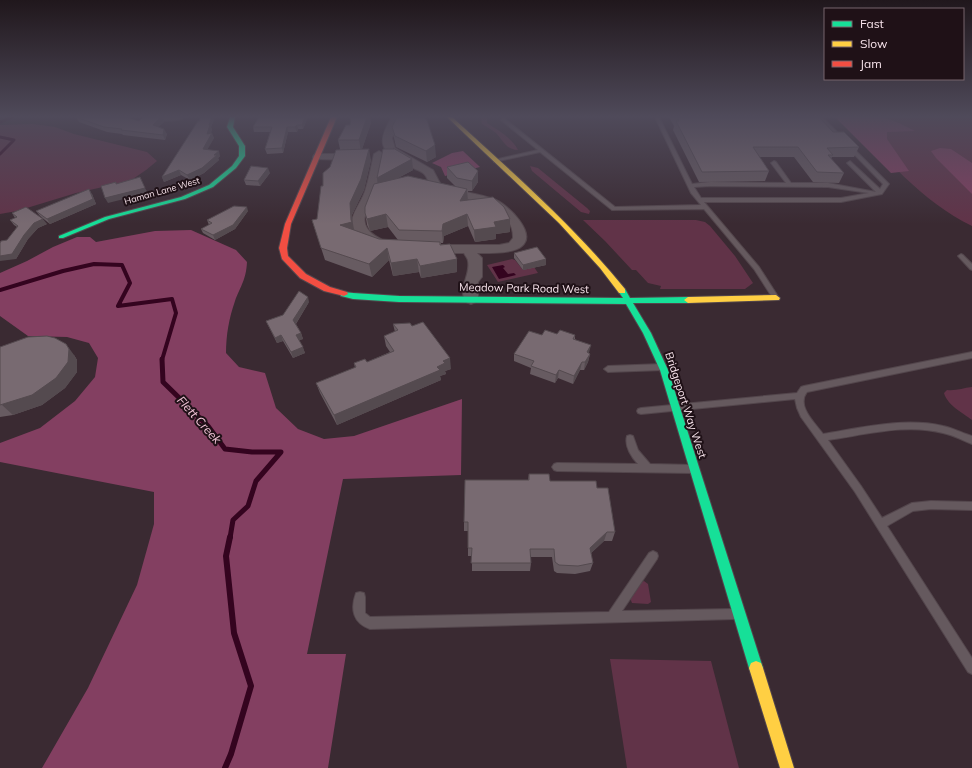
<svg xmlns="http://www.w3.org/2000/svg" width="972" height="768" font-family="Mulish,sans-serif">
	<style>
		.green { fill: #613348 }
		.forest { fill: #833f61 }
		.water { fill: #34041f }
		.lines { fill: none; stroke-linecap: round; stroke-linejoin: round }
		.stream-far3 { stroke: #34041f; stroke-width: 3 }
		.stream-far2 { stroke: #34041f; stroke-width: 4 }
		.stream-far1 { stroke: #34041f; stroke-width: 5 }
		.stream { stroke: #34041f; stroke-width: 6 }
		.lane-casing { stroke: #53464c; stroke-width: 2 }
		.street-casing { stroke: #53464c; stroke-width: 2 }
		.fast-casing { stroke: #53464c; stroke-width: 2 }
		.slow-casing { stroke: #53464c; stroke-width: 2 }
		.jam-casing { stroke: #53464c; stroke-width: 2 }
		.lane { fill: #65595e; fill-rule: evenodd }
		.street { fill: #65595e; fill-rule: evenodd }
		.fast { fill: #16e098; fill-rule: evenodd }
		.slow { fill: #ffcf43; fill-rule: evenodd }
		.jam { fill: #f24e42; fill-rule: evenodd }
		.wall { fill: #675b61 }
		.shaded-wall { fill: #544a4f }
		.building { fill: #786a71; stroke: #544a4f }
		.labels { text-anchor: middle; stroke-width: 4; stroke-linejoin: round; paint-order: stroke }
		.far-street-label { font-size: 9px; fill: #f8e4ec; stroke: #1f1117 }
		.street-label { font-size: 11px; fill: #f8e4ec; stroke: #1f1117 }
		.water-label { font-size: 12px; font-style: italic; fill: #f2c5d8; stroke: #1f1117 }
	</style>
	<rect width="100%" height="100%" fill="#3a2a32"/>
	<path class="green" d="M481 117H487V123C498 130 513 139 518 150 506 150 503 140 496 133 492 130 487 127 482 124Z
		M847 117H972V226C922 202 884 156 847 117Z
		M33 124 55 127 74 134 147 152 157 161 146 170 130 181 76 193 17 211 0 214V125Z
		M530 166 538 168 587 208 590 211 589 214 581 212 532 171Z
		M583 220H696L705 222 710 226 735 256 753 283 745 289H660L661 286 648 283 636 270H632L605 241Z
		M512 259 515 260 523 270 534 267 538 273 498 282 487 265Z
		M972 387V420C963 413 947 405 944 393L947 390C956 391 963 388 972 387Z
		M644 581 648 584 651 602 648 604 632 603 630 598 641 582Z
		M610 659 711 661 739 768H627Z"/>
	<path class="forest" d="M835 117H882L899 123 915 131 887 132V139L909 171 891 173Z
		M940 148 951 149 972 163V194L936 158 931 151Z
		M463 151 480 167 445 176 441 167 432 163 452 153Z
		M191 230 236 250 247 262C246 280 241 285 235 301 229 318 226 335 226 353L239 367 265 373 276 408 298 429 324 439 354 436 462 399 461 475 343 479 307 654H346L328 768H42L88 688 137 585 154 524V492L0 462V443L40 428 75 401 95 377 98 358 89 343 67 337 28 336 0 316V273L27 261 53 247 77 237H90L96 242 155 231Z"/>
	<path class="water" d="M503 265 505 267 503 268 508 274 514 273 516 275 499 279 492 267Z"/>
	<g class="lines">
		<path class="stream-far3" d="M0 122 12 117
			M0 137 14 140 0 154"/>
		<path class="stream-far2" d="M0 290 63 271 94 264 122 265 130 283 118 306 172 299 176 313 162 360"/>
		<path class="stream-far1" d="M162 359 163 382 208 426 225 449 252 452H281L256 481 248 506 233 520 230 538"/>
		<path class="stream" d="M225 768 231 754 251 686 234 633 226 556 230 537"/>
		<g class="lane-casing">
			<path id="lane" d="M502 117H506L505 119 615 207 701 205 691 193 655 117H659L692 184 710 182 786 183 771 163 774 161 776 162 791 183H828L876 192 847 163 850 161 880 189 883 184 818 117H822L889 184 882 194 841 202H704L759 267 779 298 776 300H774L754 269 704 209 612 210 540 152 494 162V160L538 150 501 120ZM710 186 828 187 869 193 841 198H701L694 187Z
				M961 254 963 255 972 264V270L970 269 958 256Z
				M972 352V358L807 392C796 406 815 423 823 434 861 428 904 417 943 426 953 428 962 433 972 436V444C962 440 953 435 943 433 906 423 864 435 828 440L861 486 882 518 912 503 931 501 972 502V510L931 509 913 511 887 526 972 658V674L968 672 855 492 801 417 797 408 795 399 641 414 638 413 637 411 638 409 641 408 797 393 801 387 804 386Z
				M663 364 667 367 663 370 608 372 604 369 608 366Z
				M630 435 633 436 638 450 650 464 692 465 695 466 697 469 695 472 692 473 557 471 554 470 552 467 554 464 557 463 638 464C632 458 624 446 627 436Z
				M653 551 657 553 658 556 657 559 622 611 735 609 739 610 740 614 739 618 735 619 370 629C353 623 350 609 356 593L360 592 364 593 365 597V613L370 617 609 612 649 553Z"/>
		</g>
		<g class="street-casing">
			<path id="street" d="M148 117H185C180 122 153 122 148 117Z
				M392 117H402L392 138 395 148 433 170 442 187C460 192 479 193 496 200 508 205 537 233 522 246 513 254 489 253 477 253L482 258V277L478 282V299L476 302 471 304 466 302C457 289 471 275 468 261 468 258 465 256 464 253H430L425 252 423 249 425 246 430 245H499L509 243 513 238C514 202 459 199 434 191 429 187 429 180 425 175 423 172 418 170 415 169 388 152 371 151 392 117Z
				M379 151 384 154C382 167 381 181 376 194 373 202 367 208 365 216 364 220 365 225 367 228 372 237 383 238 389 245L387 248C379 250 373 246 366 242 339 224 358 211 365 191 369 179 371 166 374 154Z
				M318 154H355L360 157 355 160 314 159 313 157 314 155Z"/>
		</g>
		<g class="fast-casing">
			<path id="fast" d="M230 117H235L233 127 245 146V156L236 168 213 187 185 199 109 219 63 238H59V236L105 217 181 197 209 185 232 166 239 156V146L227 127Z
				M619 289H625L630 298 688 297 692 300 688 303H633L651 333 668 370 763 668 761 673 756 675 751 673 749 668 660 370 643 333 626 304 399 302 353 299 341 296 340 294 344 292 353 293 399 296 623 298 618 291Z"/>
		</g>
		<g class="slow-casing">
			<path id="slow" d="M447 117H452C512 172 573 225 625 289V293H619L600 268 559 223Z
				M776 295 780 298 779 300 688 303 684 300 688 297Z
				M756 661 761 663 763 668 794 768H780L749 668 751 663Z"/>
		</g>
		<g class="jam-casing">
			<path id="jam" d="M331 117H337L291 224 287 248 288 256 306 274 330 287 347 292 348 294 344 296 324 291 300 278 282 259 279 248 285 224Z"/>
		</g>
		<use href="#lane" class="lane"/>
		<use href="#street" class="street"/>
		<use href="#fast" class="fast"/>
		<use href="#slow" class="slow"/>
		<use href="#jam" class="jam"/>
	</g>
	<path class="wall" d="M76 117 139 121 161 117 164 122 158 127 167 134 165 140 123 135 122 134 107 132 79 122Z
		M199 117H215L211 127 212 129 211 133 214 138 207 149 220 156 218 158 219 160 204 173 190 180 181 175 164 182 162 177 200 121Z
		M308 117 303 129H298L297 132H288L283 153 267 154 265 149 270 132H254L253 127Z
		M351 117H370L371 123 362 149 371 160 364 190 352 215 353 224 354 230 379 239 398 240 388 227 370 231 367 225 365 213 377 183V178L412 159 413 170 398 178 455 186 447 178V167L478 171V182L472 191H468V200L510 219V232L496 234V239L475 242 468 226 444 236 443 243H441V245L457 259V272L421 278 419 272 393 276 389 260 372 277 325 260 312 220 317 219 323 186 330 167 340 149 338 140 350 125Z
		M669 117H819L833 132 859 147 854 157H832L831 159 844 173 839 183 813 182 794 157H759L769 171 765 181 699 182 673 130 674 126Z
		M392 127 436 157 427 162 396 147 394 138Z
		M270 173 260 186 246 185 244 180Z
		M92 194 96 204 50 224 40 216 36 211Z
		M248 211 235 229 215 240 203 233 201 229 209 225 207 220Z
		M12 213 47 224 38 228 28 239 16 259 7 240 17 227 14 225 10 220 15 218Z
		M514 253 546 259V265L523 270 514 258Z
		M309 302 296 324 301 333 303 339 299 340 305 353 293 358 283 341 277 343 266 321 283 315Z
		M393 324 451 369 445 371 446 374 440 376 441 380 337 425 320 393 316 383 355 368 354 363 367 362 390 352 386 346 384 336 395 332Z
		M557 334 575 335V339L590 354 588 362 584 370H580L573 384 558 378 555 383 530 374 531 368 514 361V354L542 335Z
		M0 347 74 355 77 360V372L65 388 42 405 13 415 0 417Z
		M529 474 550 481 597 488 615 532 612 541H604L591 553 593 563 590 571 575 574 557 573 554 571 552 557H531V563L530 571H472V556H468V531H464V522L528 480Z"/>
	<path class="shaded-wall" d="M161 117 164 122 155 130 153 125Z
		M212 117H215L211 127 212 129 209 138 207 134 209 125Z
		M305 117H308L303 129 302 125Z
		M367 117H370L371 123 361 152 359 140Z
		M297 125 298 129 297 132 295 127Z
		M287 127 288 132 283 153 282 148Z
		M164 129 167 134 165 140 163 135Z
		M212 133 214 138 205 154 203 149Z
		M435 145 436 157 427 162 426 151Z
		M369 149 371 160 364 190 352 215 353 224 355 234 340 225 351 220 350 203Z
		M219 151 220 156 218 158 219 160 204 173 190 180 187 175Z
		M412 159 413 170 378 189 377 178Z
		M268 168 270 173 260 186 258 181Z
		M179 170 181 175 164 182 162 177Z
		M478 171V182L472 191V181Z
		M145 188 148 193 108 203 105 198Z
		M89 189 92 194 96 204 50 224 47 219Z
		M467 189 468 201H460Z
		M247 207 248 211 235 229 215 240 213 235Z
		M386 214 388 227 370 231 367 219Z
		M467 214 468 226 444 236 443 243 442 231 443 224Z
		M43 219 47 224 38 228 28 239 16 259 0 261V256L24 235 34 223Z
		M510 219V232L496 234V239L475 242 474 230 494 222Z
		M387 248 389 260 372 277 369 264Z
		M417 259 419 272 393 276 391 263Z
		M457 259V272L421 278 420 266Z
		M546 259V265L523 270V265Z
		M308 297 309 302 295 325 293 320Z
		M301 333 303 339 298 341 296 335Z
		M281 335 283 341 277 343 275 338Z
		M66 344 74 355 77 360V372L65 388 42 405 13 415 2 405Z
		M591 345 589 353 585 360 587 352Z
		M303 347 305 353 293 358 291 352Z
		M590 354 588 362 584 370 585 362Z
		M450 358 451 369 445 371 446 374 440 376 441 380 337 425 334 415 443 361Z
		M582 362 580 370 573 384 574 376Z
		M559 370 558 378 555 383 556 375Z
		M607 532 604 541 587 557 590 548Z"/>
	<path class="building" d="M76 117H126L139 121 143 117H161L153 125 164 129 163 135 121 130 122 129 104 127Z
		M199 117H212L209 125H210L207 134 212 133 203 149 219 151 214 155H217L202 168 187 175 179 170 162 177 198 121H200Z
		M259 117H305L302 125H297L295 127H287L282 148 265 149 272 127H253Z
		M351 117H367L359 140H338L346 125H350Z
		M397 117H423L427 120 435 145 426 151 395 136 392 127Z
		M677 117H819L833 132H844L859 147 827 148 833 155H828L844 173 817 172 798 147H753L769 171 702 172 676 121H679Z
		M393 148 412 159 377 178 383 149H394Z
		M369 149 361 179 350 203 351 220 352 222 340 225 379 239 440 242V245L450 244 457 259 420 266 417 259 391 263 387 248 369 264 321 248 312 220 317 219 321 186H323V173L330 167 336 150Z
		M468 162 478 171 472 181 457 178 447 167Z
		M251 166 268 168 258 181 244 180Z
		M408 176 467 189 460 201 493 197 504 207 510 219 494 222 496 227 474 230 467 214 443 224 442 231 399 230 386 214 367 219 365 213V207L374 184Z
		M140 177 145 188 105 198 101 186 116 182V184Z
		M89 189 93 199 47 219 36 211Z
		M234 206 247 207 233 225 213 235 201 229 212 223 207 220Z
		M26 207 43 219 34 223 24 235 12 254 0 256V243L1 241 7 240 18 226 10 220 17 217 12 213Z
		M537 247 546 259 523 265 514 253Z
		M299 291 308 297 293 320 301 333 296 335 303 347 291 352 281 335 275 338 266 321 283 315Z
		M423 322 450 358 443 361 445 363 437 367 440 370 334 415 316 383 356 367 354 363 365 359 367 362 394 351 384 336 398 330 393 324 410 323 412 326Z
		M545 330 557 334 560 330 575 335 573 339 591 345 587 352 590 354 585 362H582L574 376 559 370 556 375 531 366 534 361 514 354 529 331 542 335Z
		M47 336 55 338 66 344 69 349 68 362 56 378 32 395 0 405V347L28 337Z
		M529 474H549L550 481H596L597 488H608L615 532H607L590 548 593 563 578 566 559 565 555 562 554 549H530L531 563H471L472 548H468V522H464L465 480H529Z"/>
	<linearGradient id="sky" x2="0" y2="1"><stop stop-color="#20171c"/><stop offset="0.52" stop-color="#4f4a5a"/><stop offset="1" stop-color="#4f4a5a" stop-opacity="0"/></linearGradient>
	<rect width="972" height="224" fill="url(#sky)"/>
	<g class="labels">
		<g class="far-street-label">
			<text transform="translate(162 191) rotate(-16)" y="3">Haman Lane West</text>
		</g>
		<g class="street-label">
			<text transform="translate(524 288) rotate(1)" y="4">Meadow Park Road West</text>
			<text transform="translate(686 405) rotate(72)" y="4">Bridgeport Way West</text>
		</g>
		<g class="water-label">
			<text transform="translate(199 420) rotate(48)" y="4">Flett Creek</text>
		</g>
	</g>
	<rect x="824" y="8" width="140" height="72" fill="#1f1117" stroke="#76656c"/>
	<rect x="832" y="21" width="20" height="6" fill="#16e098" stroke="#76656c"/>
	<text x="860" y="28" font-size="12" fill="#f8e4ec">Fast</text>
	<rect x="832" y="41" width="20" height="6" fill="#ffcf43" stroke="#76656c"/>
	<text x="860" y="48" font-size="12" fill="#f8e4ec">Slow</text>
	<rect x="832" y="61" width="20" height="6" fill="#f24e42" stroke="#76656c"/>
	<text x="860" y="68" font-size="12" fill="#f8e4ec">Jam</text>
</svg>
